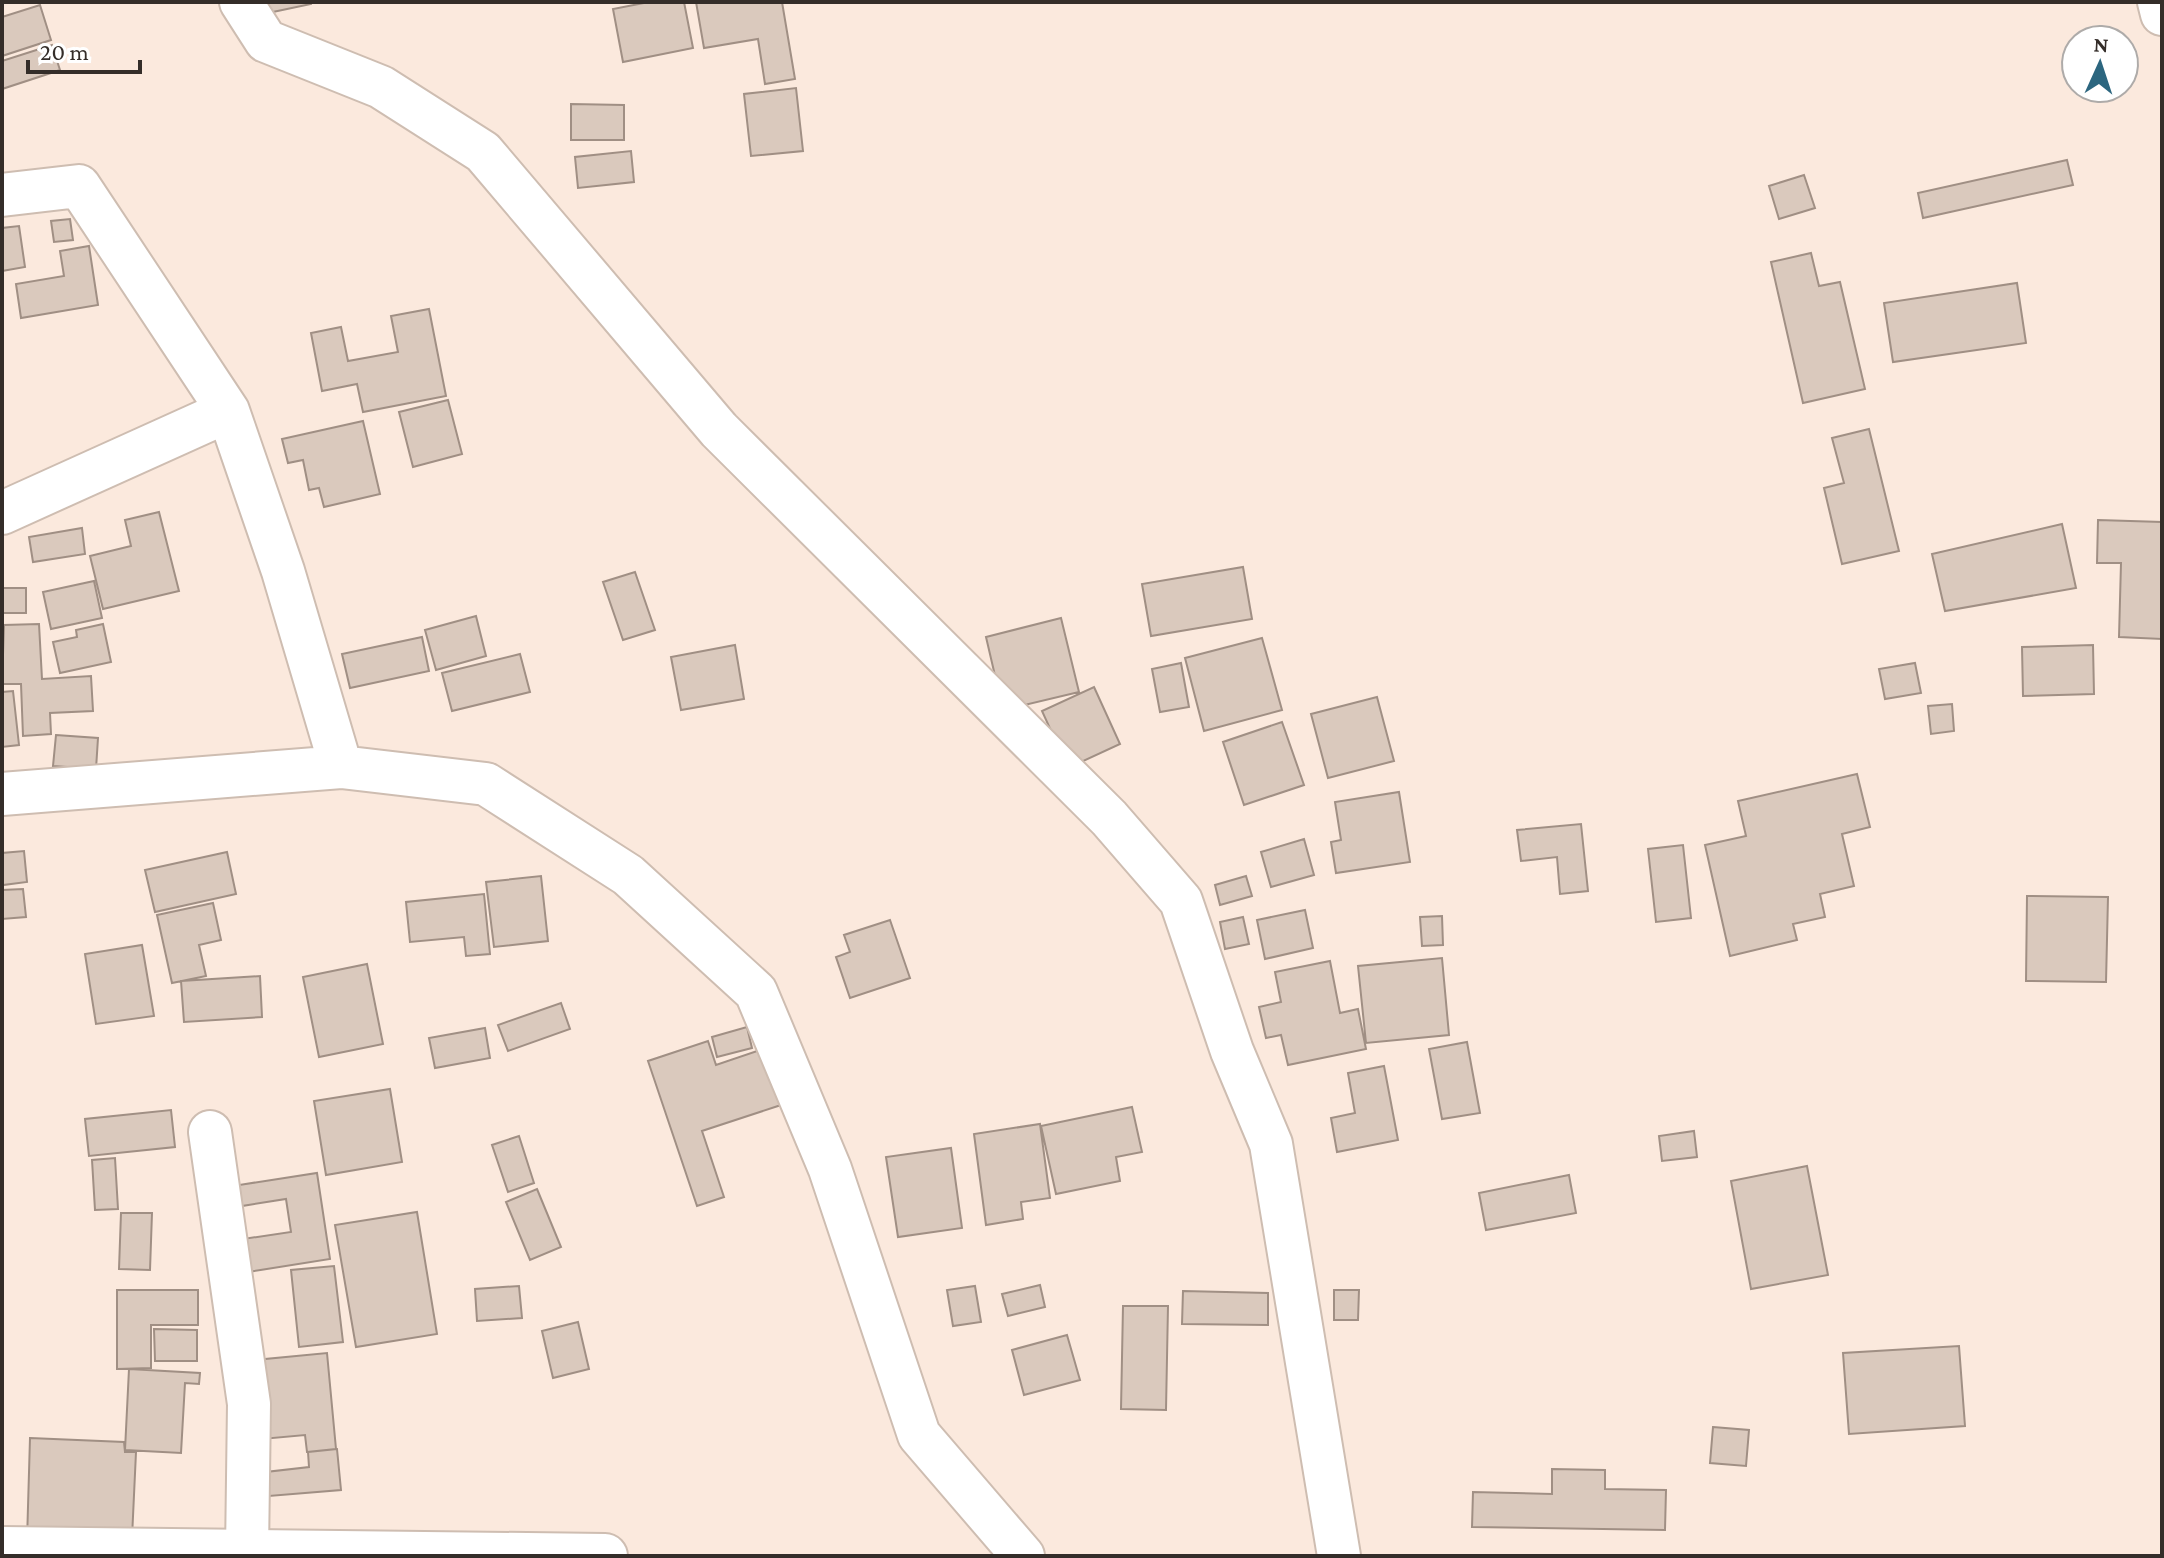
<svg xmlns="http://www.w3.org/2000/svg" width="2164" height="1558" font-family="'Crimson Pro',serif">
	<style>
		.building { fill: #dac9bd; stroke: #a08f84; stroke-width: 2 }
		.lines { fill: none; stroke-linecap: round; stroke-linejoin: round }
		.street-casing { stroke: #cebdb1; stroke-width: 46 }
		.secondary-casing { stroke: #cebdb1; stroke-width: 48 }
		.street { stroke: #fff; stroke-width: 42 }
		.secondary { stroke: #fff; stroke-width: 44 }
	</style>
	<rect width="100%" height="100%" fill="#fbe9dd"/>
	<path class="building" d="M266 2H311V4L268 13Z
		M649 2H684L693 48 623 62 613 9Z
		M696 2H782L795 79 765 84 758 39 704 48Z
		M40 5 51 40 2 56V17Z
		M52 45 60 70 2 89V61Z
		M796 88 803 151 751 156 744 94Z
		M571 104 624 105V140H571Z
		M631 151 634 182 578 188 575 157Z
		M2067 160 2073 185 1923 218 1918 193Z
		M1804 175 1815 208 1779 219 1769 186Z
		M70 219 73 240 54 242 51 221Z
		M19 226 25 267 2 271V228Z
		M89 246 98 305 21 318 16 284 64 276 60 251Z
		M1811 253 1819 286 1840 282 1865 389 1803 403 1771 262Z
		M2017 283 2026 343 1893 362 1884 303Z
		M429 309 446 396 363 412 357 384 322 391 311 333 341 327 348 361 398 352 391 316Z
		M448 400 462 454 413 467 399 412Z
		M363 421 380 494 324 507 319 488 309 490 303 460 288 463 282 439Z
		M1869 429 1899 551 1842 564 1824 488 1844 483 1832 438Z
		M159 512 179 591 103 609 90 556 131 546 125 520Z
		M2098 520 2162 522V639L2119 637 2121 563H2097Z
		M2062 524 2076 588 1945 611 1932 554Z
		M82 528 85 554 33 562 29 537Z
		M1243 567 1252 619 1151 636 1142 584Z
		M635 572 655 630 623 640 603 582Z
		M94 581 102 618 51 629 43 592Z
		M2 588H26V613H2Z
		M476 616 486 656 436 670 425 630Z
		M1061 618 1079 692 1003 710 986 637Z
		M39 624 42 679 91 676 93 711 50 713 51 734 23 736 21 684H2L4 625Z
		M103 624 111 662 60 673 53 642 77 637 76 630Z
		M422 637 429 671 350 688 342 654Z
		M1262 638 1282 710 1204 731 1185 658Z
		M735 645 744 699 681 710 671 657Z
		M2093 645 2094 694 2023 696 2022 647Z
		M520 654 530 692 452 711 442 673Z
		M1181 663 1189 707 1160 712 1152 669Z
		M1915 663 1921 693 1885 699 1879 669Z
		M1094 687 1120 744 1068 768 1042 711Z
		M13 691 19 745 2 747V692Z
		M1377 697 1394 761 1328 778 1311 714Z
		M1952 704 1954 731 1931 734 1928 706Z
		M1282 722 1304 785 1244 805 1223 742Z
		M56 735 98 738 96 769 53 766Z
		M1857 774 1870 827 1842 834 1854 886 1820 894 1825 917 1793 924 1797 940 1730 956 1705 845 1746 836 1738 801Z
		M1399 792 1410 862 1336 873 1331 842 1341 840 1335 802Z
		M1581 824 1588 891 1560 894 1557 857 1521 861 1517 830Z
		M1304 839 1314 875 1271 887 1261 852Z
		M1683 845 1691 918 1656 922 1648 849Z
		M24 851 27 882 3 885 2 853Z
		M227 852 236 894 155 912 145 870Z
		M541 876 548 941 494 947 486 882Z
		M1246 876 1252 896 1220 905 1215 885Z
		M23 889 26 917 2 919V890Z
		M484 894 490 954 466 956 464 937 410 942 406 902Z
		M2027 896 2108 897 2106 982 2026 981Z
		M213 903 221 940 199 945 206 976 172 983 157 915Z
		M1305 910 1313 948 1265 959 1257 920Z
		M1442 916 1443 945 1422 946 1420 917Z
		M1243 917 1249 944 1225 949 1220 922Z
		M890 920 910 978 850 998 836 957 850 952 844 935Z
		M142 945 154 1016 96 1024 85 954Z
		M1442 958 1449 1035 1366 1043 1358 966Z
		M1330 961 1340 1013 1358 1009 1366 1049 1288 1065 1281 1035 1266 1038 1259 1007 1281 1002 1275 972Z
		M367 964 383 1044 319 1057 303 977Z
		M260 976 262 1017 184 1022 181 981Z
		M561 1003 570 1029 508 1051 498 1025Z
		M747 1027 752 1048 717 1057 712 1037Z
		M485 1028 490 1058 435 1068 429 1038Z
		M708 1041 716 1065 763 1049 781 1105 702 1131 724 1197 697 1206 648 1061Z
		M1467 1042 1480 1113 1442 1119 1429 1049Z
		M1384 1066 1398 1140 1337 1152 1331 1118 1355 1113 1348 1073Z
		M390 1089 402 1162 326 1175 314 1101Z
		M1132 1107 1142 1152 1116 1157 1120 1181 1056 1194 1041 1126Z
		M171 1110 175 1147 89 1156 85 1119Z
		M1040 1124 1050 1198 1021 1202 1023 1219 986 1225 974 1134Z
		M1694 1131 1697 1157 1662 1161 1659 1136Z
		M519 1136 534 1183 508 1192 492 1145Z
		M951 1148 962 1228 898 1237 886 1157Z
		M115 1158 118 1209 95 1210 92 1160Z
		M1807 1166 1828 1275 1751 1289 1731 1181Z
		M317 1173 330 1259 248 1272 243 1239 291 1232 286 1199 242 1206 239 1185Z
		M1569 1175 1576 1213 1486 1230 1479 1193Z
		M537 1189 561 1247 530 1260 506 1202Z
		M417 1212 437 1334 356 1347 335 1225Z
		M121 1213H152L150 1270 119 1269Z
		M334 1266 343 1342 299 1347 291 1270Z
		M1040 1285 1045 1307 1008 1316 1002 1294Z
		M519 1286 522 1318 477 1321 475 1289Z
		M975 1286 981 1322 953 1326 947 1290Z
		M117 1290H198V1325H151V1368L117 1369Z
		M1334 1290H1359L1358 1320H1334Z
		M1183 1291 1268 1293V1325L1182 1324Z
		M1123 1306H1168L1166 1410 1121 1409Z
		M578 1322 589 1369 553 1378 542 1331Z
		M154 1329 197 1330V1361H155Z
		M1067 1335 1080 1380 1024 1395 1012 1350Z
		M1959 1346 1965 1426 1849 1434 1843 1353Z
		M327 1353 336 1449 307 1452 305 1435 262 1439 255 1360Z
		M129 1369 200 1373 199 1384 185 1383 181 1453 125 1450Z
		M1713 1427 1749 1430 1746 1466 1710 1463Z
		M30 1438 124 1442 125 1452H136L132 1538 27 1541Z
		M337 1449 341 1490 269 1496 266 1472 309 1467 308 1452Z
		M1552 1469 1605 1470V1489L1666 1490 1665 1530 1472 1527 1473 1492 1552 1494Z"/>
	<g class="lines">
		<g class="street-casing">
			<path id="street" d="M241 2 266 41 381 87 483 152 719 430 1109 818 1181 901 1232 1051 1271 1144 1339 1556
				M2159 2 2162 14
				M2 195 79 186 228 411 283 571 341 767 486 784 628 875 756 992 830 1169 919 1435 1023 1556
				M2 513 228 411
				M2 794 341 767
				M210 1132 249 1404 247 1552"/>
		</g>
		<g class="secondary-casing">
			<path id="secondary" d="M2 1549 605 1556"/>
		</g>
		<use href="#street" class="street"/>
		<use href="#secondary" class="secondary"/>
	</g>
	<rect width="2164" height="1558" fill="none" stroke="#342d29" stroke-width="8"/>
	<g transform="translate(2100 64) rotate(3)"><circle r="38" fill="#ffffff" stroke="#aeaba9" stroke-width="2"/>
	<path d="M0-6L14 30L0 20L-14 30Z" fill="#2c667f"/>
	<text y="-12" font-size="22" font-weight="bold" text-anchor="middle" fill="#342d29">N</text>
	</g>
	<path d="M28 60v12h112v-12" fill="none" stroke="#342d29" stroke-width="4"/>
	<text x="40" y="60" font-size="24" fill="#342d29" stroke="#ffffff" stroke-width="6" paint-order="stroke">20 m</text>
</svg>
